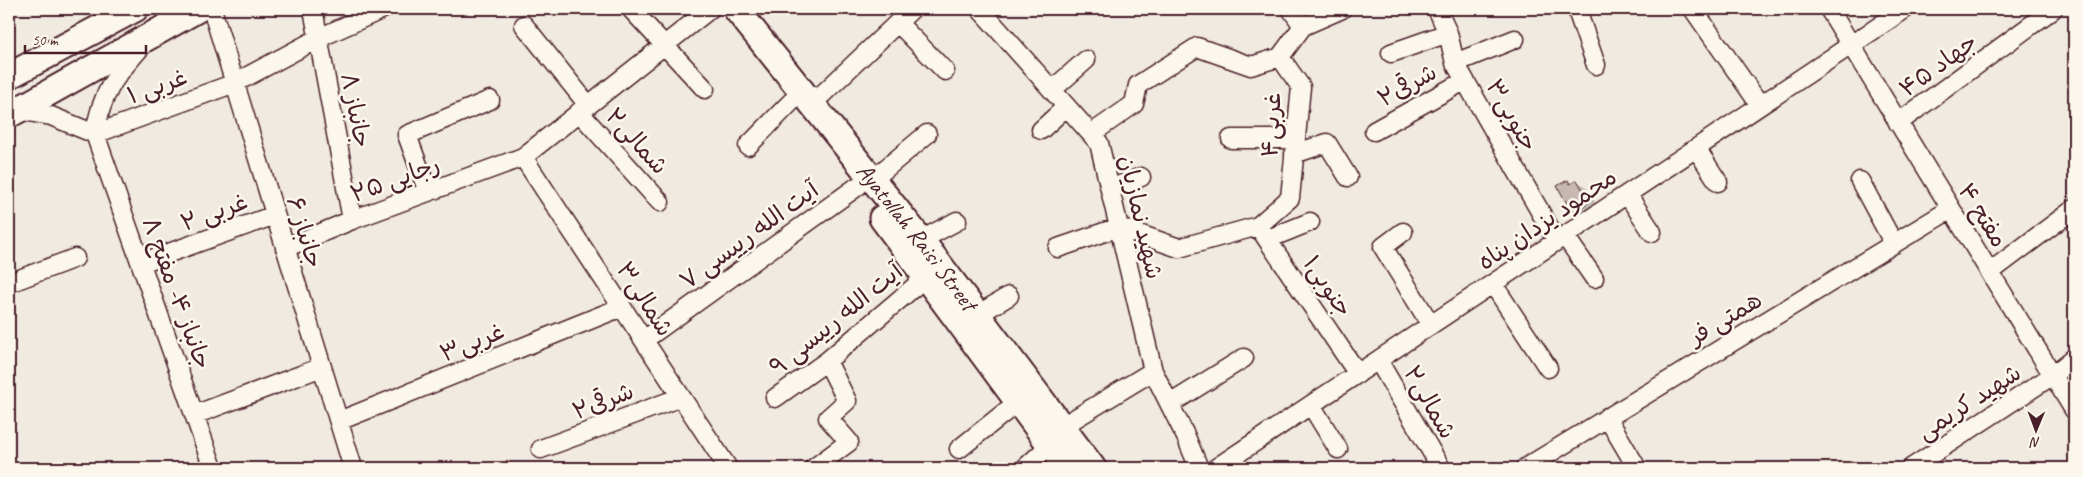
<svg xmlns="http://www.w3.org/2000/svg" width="2083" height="477" font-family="Caveat,'Playpen Sans Arabic',sans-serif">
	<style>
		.shadow { fill: #0003 }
		.building { fill: #c8b8b3; stroke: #4a1f2b }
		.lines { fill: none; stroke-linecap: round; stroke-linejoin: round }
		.minor-casing { stroke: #4a1f2b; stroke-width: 21 }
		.secondary-casing { stroke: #4a1f2b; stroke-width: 29 }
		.minor { stroke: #fbf7ec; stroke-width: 18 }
		.secondary { stroke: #fbf7ec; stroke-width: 25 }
		.labels { text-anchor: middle; stroke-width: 5; stroke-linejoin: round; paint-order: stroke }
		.street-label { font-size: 24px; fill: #4a1f2b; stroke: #fbf7ec }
	</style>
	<rect width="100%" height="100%" fill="#f0eae0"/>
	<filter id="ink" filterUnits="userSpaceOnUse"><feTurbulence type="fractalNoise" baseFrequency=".02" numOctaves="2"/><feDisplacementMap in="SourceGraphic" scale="10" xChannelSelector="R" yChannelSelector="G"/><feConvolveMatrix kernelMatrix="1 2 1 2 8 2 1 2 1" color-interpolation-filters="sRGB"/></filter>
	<g filter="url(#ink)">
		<path class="shadow" d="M1568 181 1573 184 1577 182 1585 186 1597 206 1581 216 1573 211Z"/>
		<path class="building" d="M1568 180 1570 184 1577 180 1590 202 1572 212 1557 186Z"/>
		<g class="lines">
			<g class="minor-casing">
				<path id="minor" d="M212 9 353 468
					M313 9 352 220
					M631 9 705 89
					M980 9 1099 143 1153 371 1186 437 1199 468
					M1291 9 1303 26
					M1437 9 1448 33 1455 63 1557 241
					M1583 9 1579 16 1596 65
					M1693 9 1760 105
					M1829 9 2074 410
					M898 23 945 71
					M524 25 588 105
					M142 46C115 76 101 93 95 134L213 468
					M1391 53 1448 33
					M1455 63 1515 39
					M1052 90 1086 60
					M811 105 912 9
					M17 110 51 116 95 134
					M579 112 660 202
					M1898 123 2053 9
					M1041 130 1066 107
					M1374 131 1464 81
					M95 134 235 83 319 38 383 9
					M1091 134 1134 104 1138 85 1197 47 1251 66 1280 57
					M1231 139H1296
					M748 146 792 101
					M1696 148 1718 182
					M1294 154 1327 143 1348 177
					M523 157 728 468
					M872 180 927 134
					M1860 181 1894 244
					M1110 189 1141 177
					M428 192 407 135 490 100
					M1627 194 1652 232
					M1258 226 1358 374
					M1403 232 1383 247 1431 325
					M1565 236 1594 278
					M1268 239 1310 222
					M921 240 957 221
					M285 248 352 220 523 157 710 9
					M1058 248 1119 227 1179 248 1258 226 1290 198 1301 87 1280 57 1303 26 1342 9
					M141 263 275 215
					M1990 272 2074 209
					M9 283 75 258
					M1493 284 1548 368
					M977 315 1009 296
					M644 340 858 186
					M1378 360 1441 468
					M775 398 827 361 926 277
					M1170 404 1244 358
					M1311 405 1338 449
					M194 415 322 367
					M1607 417 1637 468
					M339 421 622 307
					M1061 427 1153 371
					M541 449 681 397
					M959 449 1019 401
					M814 468 849 442 828 418 847 401 827 361
					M1025 468 1050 445
					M1216 468 1905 9
					M1525 468 1951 209
					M1911 468 2053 375 2074 358"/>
			</g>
			<g class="secondary-casing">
				<g id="secondary">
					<path id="s1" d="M736 9 921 240 1093 468"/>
					<path d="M9 76 135 9"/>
					<path d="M9 115 198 9"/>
					<path d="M882 218 1067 468"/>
				</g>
			</g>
			<use href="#minor" class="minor"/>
			<use href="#secondary" class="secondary"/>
		</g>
	</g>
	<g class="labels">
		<g class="street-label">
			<text transform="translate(1938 65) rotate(-36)" y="8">جهاد ۴۵</text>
			<text transform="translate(1407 85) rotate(-29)" y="8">شرقی۲</text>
			<text transform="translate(157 86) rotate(-20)" y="8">غربی ۱</text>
			<text transform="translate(356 110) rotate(79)" y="8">جانباز ۸</text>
			<text transform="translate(1512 115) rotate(60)" y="8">جنوبی۳</text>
			<text transform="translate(1271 125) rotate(-87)" y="8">غربی۴</text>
			<text transform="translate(637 141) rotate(48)" y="8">شمالی۲</text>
			<text transform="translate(395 179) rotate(-20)" y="8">رجایی ۲۵</text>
			<text transform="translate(214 212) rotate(-20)" y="8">غربی ۲</text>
			<text transform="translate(1983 215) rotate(58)" y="8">مفتح ۴</text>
			<text transform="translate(1141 217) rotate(77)" y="8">شهید نمازیان</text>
			<text transform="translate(1547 219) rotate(-34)" y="8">محمود یزدان پناه</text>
			<text transform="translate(305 232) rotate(73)" y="8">جانباز ۶</text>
			<text transform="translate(749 235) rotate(-36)" y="8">آیت الله رییسی ۷</text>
			<text dy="8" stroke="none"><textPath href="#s1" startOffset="291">Ayatollah Raisi Street</textPath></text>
			<text transform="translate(1328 286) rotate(56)" y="8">جنوبی۱</text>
			<text transform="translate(177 293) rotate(70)" y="8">جانباز ۴- مفتح ۸</text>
			<text transform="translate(645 299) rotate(57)" y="8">شمالی۳</text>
			<text transform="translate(1725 318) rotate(-31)" y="8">همتی فر</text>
			<text transform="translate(836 319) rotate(-39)" y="8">آیت الله رییسی ۹</text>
			<text transform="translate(472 342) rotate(-22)" y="8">غربی۳</text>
			<text transform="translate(603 401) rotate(-21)" y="8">شرقی۲</text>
			<text transform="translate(1430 402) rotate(60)" y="8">شمالی۲</text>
			<text transform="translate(1969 402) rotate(-33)" y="8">شهید کریمی</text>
		</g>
	</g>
	<rect width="2083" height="477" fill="none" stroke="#fbf7ec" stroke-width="30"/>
	<rect x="15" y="15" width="2053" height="447" fill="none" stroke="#4a1f2b" stroke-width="2" filter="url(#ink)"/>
	<g transform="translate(2036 430) rotate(181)" stroke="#fbf7ec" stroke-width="4" paint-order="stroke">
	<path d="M0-4L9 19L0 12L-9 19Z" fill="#4a1f2b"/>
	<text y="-8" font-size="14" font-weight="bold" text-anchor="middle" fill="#4a1f2b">N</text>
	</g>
	<path d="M25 45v8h121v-8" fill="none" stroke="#4a1f2b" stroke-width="2.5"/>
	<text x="32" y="45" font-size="15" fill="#4a1f2b" stroke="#fbf7ec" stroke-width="4" paint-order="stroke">50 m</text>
</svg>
